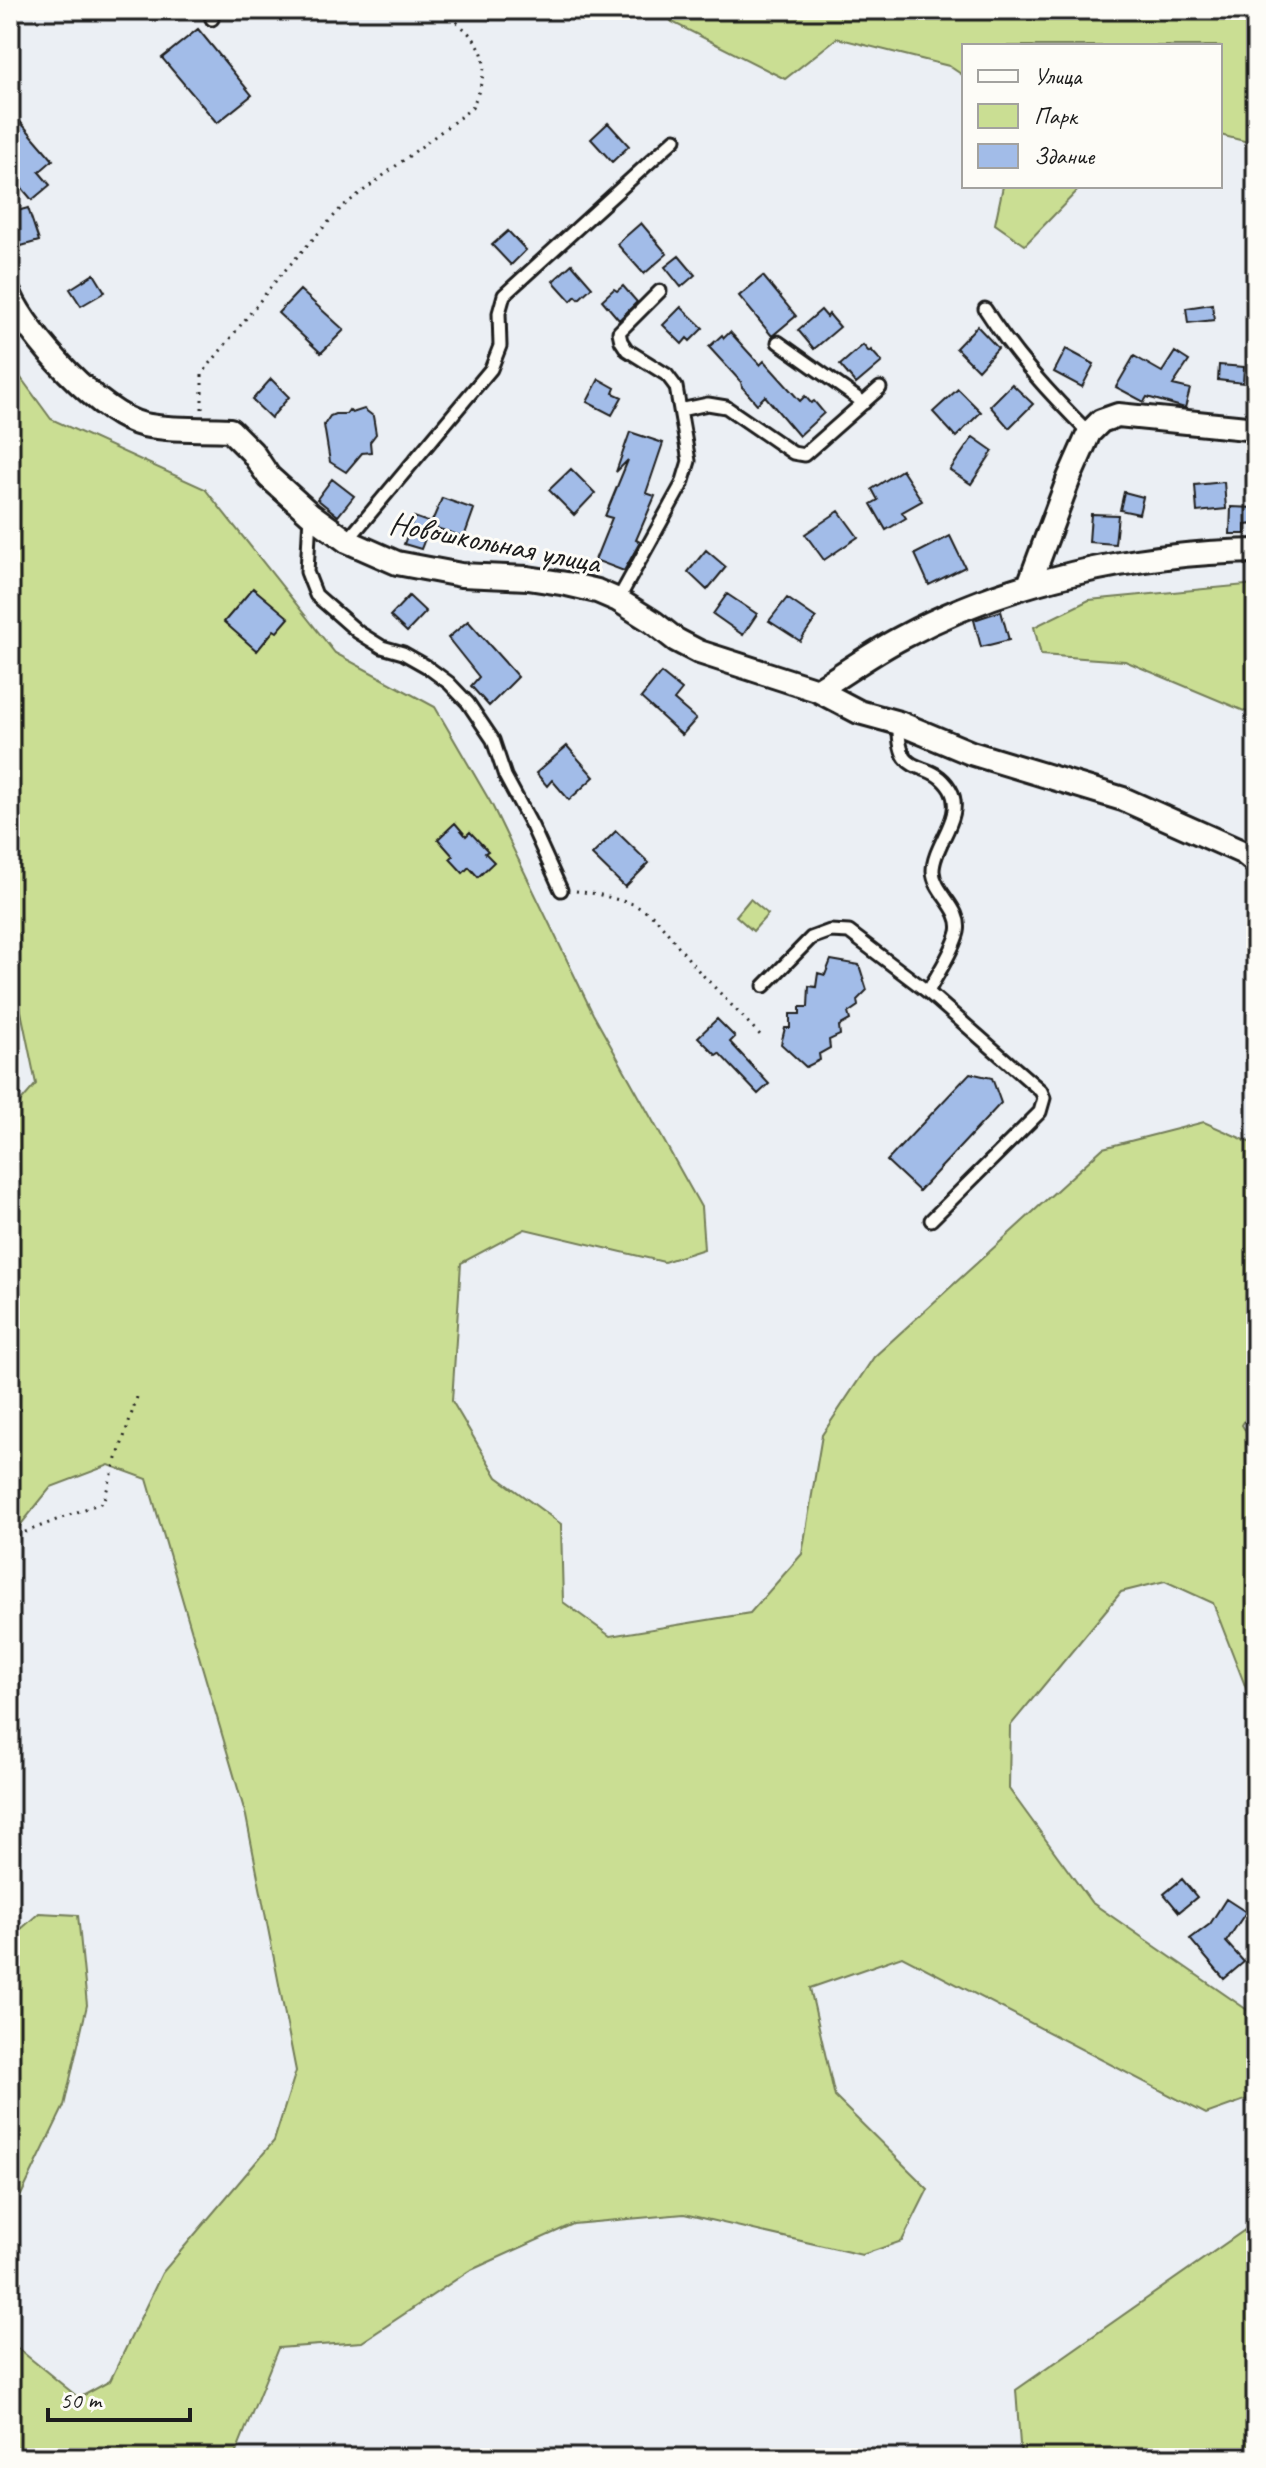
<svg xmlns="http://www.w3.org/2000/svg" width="1266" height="2468" font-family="Caveat,sans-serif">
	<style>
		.green { fill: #cade93; stroke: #737d58; stroke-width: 2 }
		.building { fill: #a2bce8; stroke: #1c1c1c; stroke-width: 2 }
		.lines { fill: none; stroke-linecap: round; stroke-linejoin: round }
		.lane-casing { stroke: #1c1c1c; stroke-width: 17 }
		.street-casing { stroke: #1c1c1c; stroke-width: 28 }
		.path { stroke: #1c1c1c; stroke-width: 3; stroke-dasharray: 2 6; stroke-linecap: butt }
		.lane { stroke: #fdfcf7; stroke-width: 11 }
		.street { stroke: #fdfcf7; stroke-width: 22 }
		.labels { text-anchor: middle; stroke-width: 6; stroke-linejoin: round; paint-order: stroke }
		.street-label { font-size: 32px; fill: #1c1c1c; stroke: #fdfcf7 }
	</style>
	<rect width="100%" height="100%" fill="#ebeff4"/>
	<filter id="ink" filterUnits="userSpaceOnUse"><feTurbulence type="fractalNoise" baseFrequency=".0125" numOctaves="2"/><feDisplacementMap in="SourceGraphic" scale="16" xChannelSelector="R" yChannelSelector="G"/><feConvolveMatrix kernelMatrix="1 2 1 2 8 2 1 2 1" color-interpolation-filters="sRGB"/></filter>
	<g filter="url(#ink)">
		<path class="green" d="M662 10H1256V144L1220 135V46H964V76L949 66 837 38 785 79 672 22Z
			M1003 186H1082L1025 245 995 224Z
			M10 363 51 419 205 489 335 653 435 707 492 805 593 1014 701 1207 704 1249 664 1262 525 1229 461 1263 452 1401 497 1477 561 1524 563 1602 610 1636 750 1613 802 1554 822 1435 874 1357 1103 1148 1204 1122 1256 1145V1403L1242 1425 1256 1448V1714L1213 1603 1165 1581 1121 1592 1010 1726 1009 1789 1091 1902 1256 2016V2096L1206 2114 902 1956 810 1988 835 2097 928 2189 902 2241 862 2255 684 2214 573 2224 469 2271 362 2342 278 2348 235 2455 238 2458H10V2342L79 2398 110 2381 162 2273 274 2141 296 2071 246 1816 147 1479 109 1465 51 1487 10 1538V1114L36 1084 10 958Z
			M1256 584V716L1125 661 1041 655 1034 627 1089 600Z
			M750 899 768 914 753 931 736 916Z
			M39 1913 78 1915 87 2005 64 2106 10 2218V1939Z
			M1249 2227 1256 2231V2458H1021L1016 2390Z"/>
		<path class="building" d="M198 29 252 95 217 123 162 58Z
			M10 110 53 160 39 172 50 185 32 200 10 174Z
			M608 123 629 146 612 162 591 139Z
			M28 208 39 241 14 248 10 235V213Z
			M641 223 667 254 644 274 617 244Z
			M508 231 526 250 511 265 492 245Z
			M679 256 695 275 681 287 665 267Z
			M572 264 592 287 579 299 576 296 571 301 553 281Z
			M94 274 105 292 81 306 70 289Z
			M763 276 796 316 772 336 739 296Z
			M623 286 637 302 619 320 602 300 614 289 617 291Z
			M300 290 344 330 321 353 278 313Z
			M1212 304 1214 320 1188 323 1186 308Z
			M681 307 703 328 690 341 687 338 682 344 663 325Z
			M821 310 827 317 829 314 840 327 814 349 798 330Z
			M977 326 998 348 978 370 956 348Z
			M730 332 760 365 764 361 800 401 805 396 811 403 814 401 824 413 799 436 765 396 757 404 742 387 741 382 709 347 722 335 724 338Z
			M863 345 869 352 871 350 882 362 856 384 840 365Z
			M1066 349 1094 364 1082 387 1054 372Z
			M1175 352 1189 361 1173 385 1190 389 1185 408 1147 397 1144 402 1116 387 1134 356 1162 372Z
			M1219 365 1244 367 1243 383 1218 380Z
			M271 379 289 397 271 418 252 400Z
			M599 379 615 388 613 393 622 397 612 415 587 402Z
			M1012 384 1033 404 1009 428 990 406Z
			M958 389 981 412 956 437 933 412Z
			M364 409 373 416 376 434 370 442 371 452 362 453 346 472 330 462 324 425 330 416 335 414H346L349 410 352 413Z
			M630 432 663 443 646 493 655 496 636 540 640 542 624 571 595 560 612 518 605 516 628 460 616 472Z
			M973 437 993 451 971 484 950 470Z
			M571 469 595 493 574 515 549 490Z
			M902 470 922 501 902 512 906 518 886 530 871 504 878 500 872 489Z
			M332 479 354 496 338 516 317 499Z
			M1224 482 1226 509 1197 512 1195 485Z
			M1124 492 1143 497 1139 514 1120 510Z
			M442 498 474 509 464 537 430 526Z
			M1231 507 1256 508V524L1245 525V534H1230Z
			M839 511 858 537 824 560 805 534Z
			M1091 514 1118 515 1115 544 1089 542Z
			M414 517 431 523 421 549 404 544Z
			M950 536 965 567 929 585 915 554Z
			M706 550 726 567 707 590 688 572Z
			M253 588 289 618 277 632 274 630 257 651 224 622Z
			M727 594 757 614 743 635 713 614Z
			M409 596 426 612 407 632 390 616Z
			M787 598 816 618 800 641 769 621Z
			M1001 611 1009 640 981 647 974 620Z
			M468 621 518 677 489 706 471 686 479 677 448 638Z
			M661 673 682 690 674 700 696 719 682 735 641 698Z
			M567 746 594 777 569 800 552 780 547 786 536 773Z
			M455 823 466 836 470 832 488 851 485 853 494 862 478 877 469 867 463 873 450 859 453 856 438 839Z
			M616 831 649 863 625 887 592 855Z
			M831 960 859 965 867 990 857 1000 858 1006 848 1013 850 1020 839 1026 840 1035 829 1040 830 1048 819 1054 820 1060 806 1067 781 1044 785 1028H790V1014H800V1007H808L809 986 816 987 818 973 825 975Z
			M717 1019 735 1037 730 1042 769 1084 758 1094 719 1053 716 1055 698 1037Z
			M970 1073 992 1078 1001 1103 919 1191 887 1161Z
			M1182 1879 1197 1897 1179 1912 1164 1894Z
			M1226 1899 1246 1912 1226 1942 1244 1962 1224 1979 1190 1939 1210 1924Z"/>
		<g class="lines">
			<g class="lane-casing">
				<path id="lane" d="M209 10 212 19
					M985 309C1015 356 1050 394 1089 433
					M778 342 864 403
					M680 410 708 404 726 407 793 453 804 455 880 388
					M310 515 307 572 316 595 358 632 382 647 403 653 426 666 449 683 468 703 493 740 505 776 532 826 561 890
					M347 541 491 369 500 346 499 313 504 295 675 139
					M618 600 682 484 689 461 676 387 667 375 627 350 621 341 619 332 660 291
					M764 986 811 938 830 931 849 932 928 992C937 974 953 952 958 932 963 909 934 893 933 871 933 844 966 816 950 789 929 755 897 784 899 723
					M928 992 1041 1091 1044 1098 1040 1112 931 1220"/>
			</g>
			<g class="street-casing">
				<path id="street" d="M10 295C28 336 100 415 144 425 172 431 202 428 230 430L252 452 269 477 310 514 347 541 397 563 461 575 528 578 567 584 597 591 618 600 653 622 676 640 699 652 817 690 859 712 899 723 971 753 1123 799 1244 853 1256 863
					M1029 585 1069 478 1089 433 1101 421 1118 415 1256 429
					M817 690C845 673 872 653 901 638 1008 580 1135 553 1256 551"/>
			</g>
			<path class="path" d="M202 409V374L278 278 342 207 472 108C495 55 484 44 442 10
				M576 891 597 894 633 904 655 917 695 967 764 1039
				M10 1538 103 1502 137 1397"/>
			<use href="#lane" class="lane"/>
			<use href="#street" class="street"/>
		</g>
	</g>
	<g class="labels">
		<g class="street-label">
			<text transform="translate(495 542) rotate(11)" y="11">Новошкольная улица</text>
		</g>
	</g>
	<rect width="1266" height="2468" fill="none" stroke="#fdfcf7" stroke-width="40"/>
	<rect x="20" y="20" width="1226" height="2428" fill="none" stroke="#1c1c1c" stroke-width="3" filter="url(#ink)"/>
	<rect x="962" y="44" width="260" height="144" fill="#fdfcf7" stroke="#a3a29f" stroke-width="2"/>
	<rect x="978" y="70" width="40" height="12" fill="#fdfcf7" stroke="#a3a29f" stroke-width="2"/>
	<text x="1034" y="84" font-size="24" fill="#1c1c1c">Улица</text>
	<rect x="978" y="104" width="40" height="24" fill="#cade93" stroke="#a3a29f" stroke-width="2"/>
	<text x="1034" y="124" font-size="24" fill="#1c1c1c">Парк</text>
	<rect x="978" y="144" width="40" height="24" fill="#a2bce8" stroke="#a3a29f" stroke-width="2"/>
	<text x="1034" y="164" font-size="24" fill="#1c1c1c">Здание</text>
	<path d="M48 2408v12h142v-12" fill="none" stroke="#1c1c1c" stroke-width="4"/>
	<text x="60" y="2408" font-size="24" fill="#1c1c1c" stroke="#fdfcf7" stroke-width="6" paint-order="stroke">50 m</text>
</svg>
